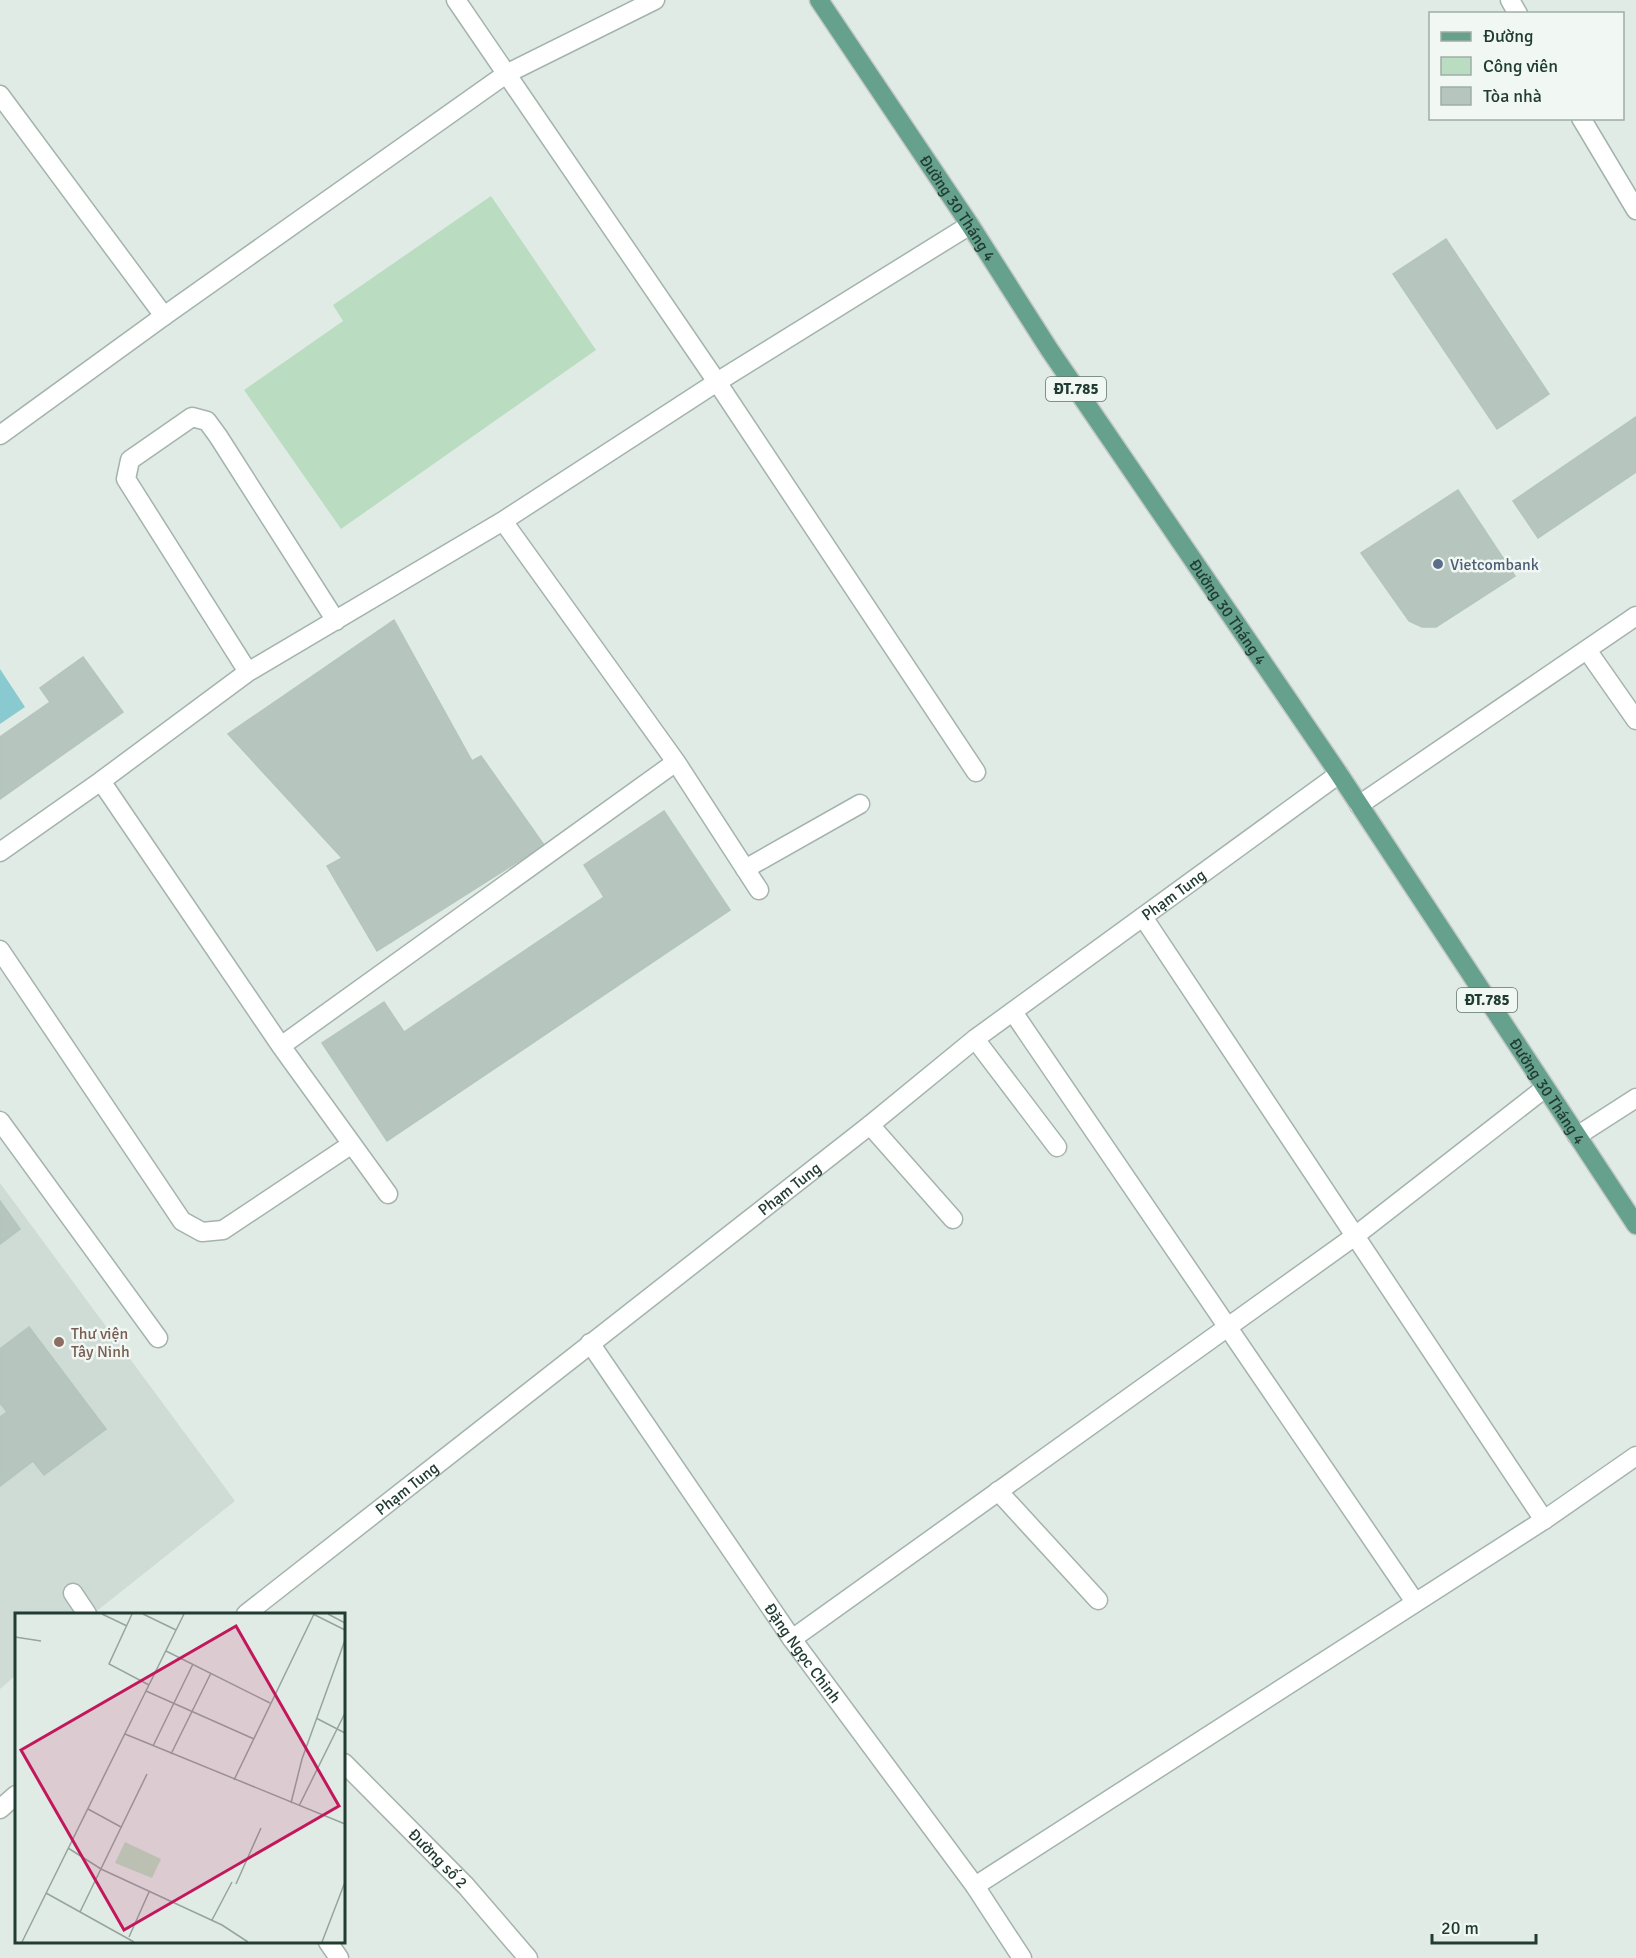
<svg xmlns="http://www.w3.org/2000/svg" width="1636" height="1958" font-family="Signika,sans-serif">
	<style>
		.built { fill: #cfdbd5 }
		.green { fill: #baddc1 }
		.water { fill: #89cad0 }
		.building { fill: #b6c6bf; stroke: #b3c5bd; stroke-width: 1.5 }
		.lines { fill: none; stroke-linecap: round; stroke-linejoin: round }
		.service-casing { stroke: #a4b3ad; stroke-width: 21 }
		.minor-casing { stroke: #a4b3ad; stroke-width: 21 }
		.primary-casing { stroke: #c1c8c6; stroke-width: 21 }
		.service { stroke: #fff; stroke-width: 18 }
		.minor { stroke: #fff; stroke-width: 18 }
		.primary { stroke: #66a18e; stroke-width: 18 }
		.service-dot { fill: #5c6f8a; stroke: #f1f8f4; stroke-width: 2 }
		.education-dot { fill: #8d6e63; stroke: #f1f8f4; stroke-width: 2 }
		.labels { text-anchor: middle; stroke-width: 5; stroke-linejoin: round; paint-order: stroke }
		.shield { fill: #f1f8f4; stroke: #5f746d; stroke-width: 1.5 }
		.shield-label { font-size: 15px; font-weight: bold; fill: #213c33 }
		.street-label { font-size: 16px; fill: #213c33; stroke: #f1f8f4 }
		.service-label { font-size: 16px; fill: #4e5e75; stroke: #f1f8f4; text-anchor: start }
		.education-label { font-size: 16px; fill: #785e54; stroke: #f1f8f4; text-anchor: start }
		.inset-road { fill: none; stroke: #94a59e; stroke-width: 1.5 }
		.view { fill: #c2185b; fill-opacity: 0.15; stroke: #c2185b; stroke-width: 3 }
		.inset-edge { fill: none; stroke: #213c33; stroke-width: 3 }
	</style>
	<rect width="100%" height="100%" fill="#e1ebe6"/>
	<path class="built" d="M0 1183 235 1501 93 1614H16V1675L0 1689Z"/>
	<path class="green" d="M491 196 596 350 341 529 244 390 343 321 333 305Z"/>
	<path class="water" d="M0 669 25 707 0 724Z"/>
	<path class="building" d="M1446 239 1549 394 1497 429 1393 274Z
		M1636 417V472L1538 538 1513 501Z
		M1458 490 1515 576 1436 627H1422L1409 621 1361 553Z
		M394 620 472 761 481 756 544 845 377 951 327 866 342 858 228 734Z
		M83 657 123 712 0 799V737L50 702 40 688Z
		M664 811 730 910 387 1141 322 1043 384 1002 404 1032 604 897 584 865Z
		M0 1201 20 1229 0 1244Z
		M29 1327 106 1429 44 1475 33 1461 0 1486V1417L7 1412 0 1403V1349Z"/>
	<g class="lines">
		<g class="service-casing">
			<path id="service" d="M1510 0 1518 14
				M1581 118 1636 210
				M503 521 676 762 759 890
				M1587 650 1636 720
				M248 672 126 479 130 460 192 417 207 421 218 436 336 621
				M101 781 281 1046 388 1194
				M1359 805 1636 616
				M0 852 101 781 248 672 503 521 717 382
				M745 869 860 804
				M0 950 182 1221 202 1232 223 1230 352 1144
				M975 1039 1057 1147
				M281 1046 676 762
				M870 1125 953 1219
				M998 1491 1098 1600
				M73 1593 87 1614"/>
		</g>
		<g class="minor-casing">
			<g id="minor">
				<path d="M456 0 717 382 976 772"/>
				<path d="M0 95 164 316"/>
				<path d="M717 382 970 225"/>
				<path d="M0 435 164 316 506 74 655 0"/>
				<path d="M1143 917 1544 1520"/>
				<path d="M1013 1012 1415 1602"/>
				<path d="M0 1121 158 1338"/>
				<path d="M1577 1136 1636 1098"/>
				<path id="s1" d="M590 1343 792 1639 975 1886 1022 1958"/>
				<path id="s2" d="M246 1614 870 1125 975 1039 1339 774"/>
				<path d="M792 1639 1355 1236 1545 1088"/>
				<path id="s3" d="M344 1763 466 1886 528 1958"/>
				<path d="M0 1809 16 1795"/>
				<path d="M975 1886 1544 1520 1636 1456"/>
				<path d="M328 1942 339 1958"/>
			</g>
		</g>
		<g class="primary-casing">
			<g id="primary">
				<path id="s4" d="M819 0 970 225 1049 349 1339 774 1636 1225"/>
			</g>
		</g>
		<use href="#service" class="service"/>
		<use href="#minor" class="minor"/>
		<use href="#primary" class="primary"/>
	</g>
	<circle class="service-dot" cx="1438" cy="564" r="6"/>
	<circle class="education-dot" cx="59" cy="1342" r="6"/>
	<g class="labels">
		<g class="shield">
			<rect x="1046" y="377" width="60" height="24" rx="4.5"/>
			<rect x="1457" y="988" width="60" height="24" rx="4.5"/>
		</g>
		<g class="shield-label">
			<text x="1076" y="394">ĐT.785</text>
			<text x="1487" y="1005">ĐT.785</text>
		</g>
		<g class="street-label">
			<text dy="6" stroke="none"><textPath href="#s4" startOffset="250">Đường 30 Tháng 4</textPath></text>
			<text dy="6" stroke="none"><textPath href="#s4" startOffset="736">Đường 30 Tháng 4</textPath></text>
			<text dy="6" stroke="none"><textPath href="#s2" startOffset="1174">Phạm Tung</textPath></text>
			<text dy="6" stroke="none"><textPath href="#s4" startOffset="1312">Đường 30 Tháng 4</textPath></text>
			<text dy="6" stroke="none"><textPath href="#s2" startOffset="690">Phạm Tung</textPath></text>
			<text dy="6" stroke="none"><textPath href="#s2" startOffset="204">Phạm Tung</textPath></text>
			<text dy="6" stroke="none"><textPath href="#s1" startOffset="376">Đặng Ngọc Chinh</textPath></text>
			<text dy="6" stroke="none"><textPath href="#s3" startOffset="134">Đường số 2</textPath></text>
		</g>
		<g class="service-label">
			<text x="1450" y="570">Vietcombank</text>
		</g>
		<g class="education-label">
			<text x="71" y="1339">Thư viện<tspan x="71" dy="18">Tây Ninh</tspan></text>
		</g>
	</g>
	<g transform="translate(15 1613)">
		<rect width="330" height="330" fill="#e1ebe6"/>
		<path d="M110 229 146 246 137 265 100 250Z" fill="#baddc1"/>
		<path class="inset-road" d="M87 1 112 13M117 1 94 51 134 72M128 1 161 17M298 1 330 17M313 1 330 10M0 24 26 28M151 38 255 90M131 78 239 126M301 105 330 120M110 121 330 211M138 133 178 51M156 141 196 60M219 167 299 1M276 190 287 146 330 27M284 193 330 100M73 196 106 214M53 235 86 256 207 312 233 329M221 271 246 215M31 280 119 329M65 299 132 161M197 307 217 269M114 324 134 279M7 329 169 1M307 329 330 269"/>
		<path class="view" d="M221 13 324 193 109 317 6 137Z"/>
		<rect width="330" height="330" class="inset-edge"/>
	</g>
	<rect x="1429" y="12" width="195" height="108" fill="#f1f8f4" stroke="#9eada7" stroke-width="1.5"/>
	<rect x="1441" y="32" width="30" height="9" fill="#66a18e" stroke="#9eada7" stroke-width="1.5"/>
	<text x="1483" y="42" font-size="18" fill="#213c33">Đường</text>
	<rect x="1441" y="57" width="30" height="18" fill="#baddc1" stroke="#9eada7" stroke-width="1.5"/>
	<text x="1483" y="72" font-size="18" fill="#213c33">Công viên</text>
	<rect x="1441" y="87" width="30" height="18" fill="#b6c6bf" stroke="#9eada7" stroke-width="1.5"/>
	<text x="1483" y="102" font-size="18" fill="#213c33">Tòa nhà</text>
	<path d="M1432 1934v9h104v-9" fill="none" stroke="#213c33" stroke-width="3"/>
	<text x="1441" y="1934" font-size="18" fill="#213c33" stroke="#f1f8f4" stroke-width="4.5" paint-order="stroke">20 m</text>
</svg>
